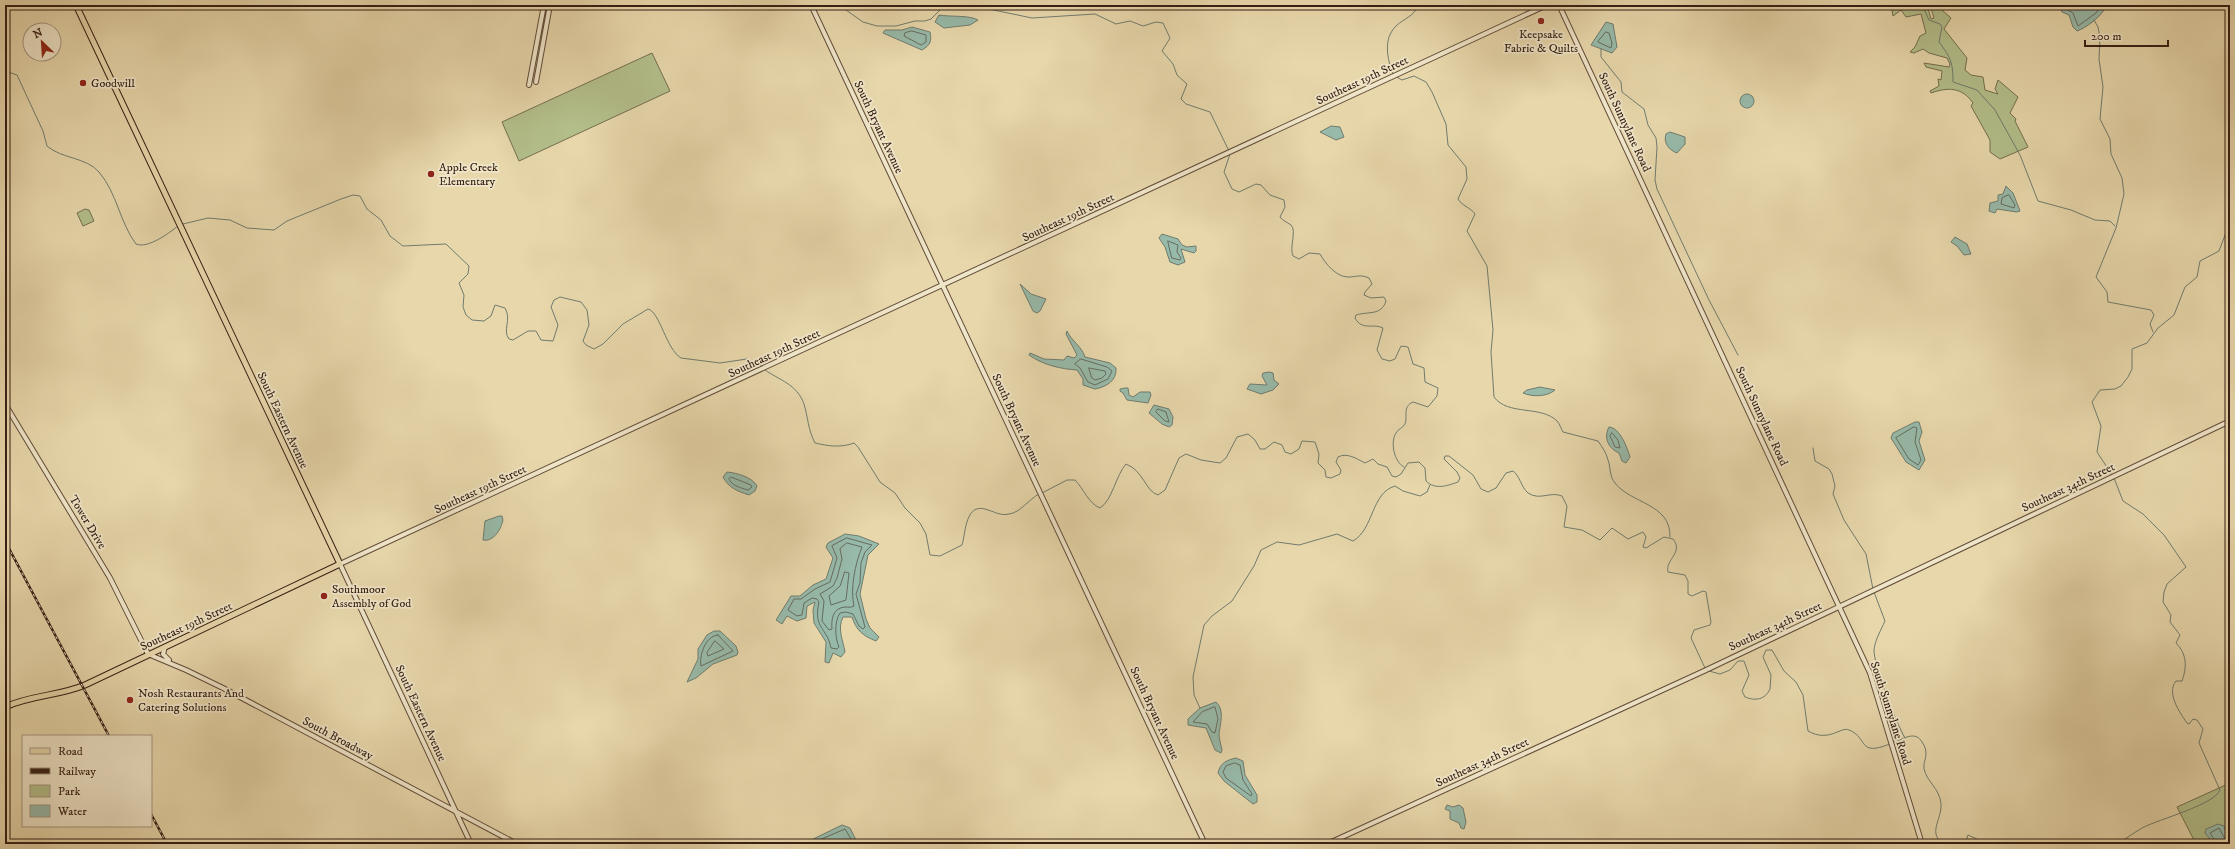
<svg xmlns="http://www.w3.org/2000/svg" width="2235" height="849" font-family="'IM FELL DW Pica',serif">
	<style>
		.green { fill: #b3bf8b; stroke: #746e50 }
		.water { fill: #97baaa; stroke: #707c6e }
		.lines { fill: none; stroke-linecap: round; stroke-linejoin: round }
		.shore { stroke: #666c5f; stroke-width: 1 }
		.stream { stroke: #707c6e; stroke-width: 1 }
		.minor-casing { stroke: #624c3a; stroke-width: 6 }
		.major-casing { stroke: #351e14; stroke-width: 7 }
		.minor { stroke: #efe5c8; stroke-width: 4 }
		.major { stroke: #e7d7ab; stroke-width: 5 }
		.rail-casing { stroke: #351e14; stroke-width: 2.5 }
		.rail { stroke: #efe5c8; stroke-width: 1; stroke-dasharray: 3; stroke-linecap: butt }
		.poi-dot { fill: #8f2418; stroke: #efe5c8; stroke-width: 1.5 }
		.labels { text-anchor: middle; stroke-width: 3.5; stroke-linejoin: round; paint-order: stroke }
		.poi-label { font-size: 12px; fill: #351e14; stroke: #efe5c8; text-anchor: start }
		.street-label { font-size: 12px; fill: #351e14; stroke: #efe5c8 }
	</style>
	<rect width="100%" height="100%" fill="#e7d7ab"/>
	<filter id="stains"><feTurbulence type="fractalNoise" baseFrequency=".005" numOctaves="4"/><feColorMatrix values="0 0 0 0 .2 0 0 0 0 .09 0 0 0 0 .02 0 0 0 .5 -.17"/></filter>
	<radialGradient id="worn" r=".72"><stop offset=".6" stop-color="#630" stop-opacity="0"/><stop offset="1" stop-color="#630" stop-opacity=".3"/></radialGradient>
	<path class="green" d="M1893 5H1927L1931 19 1934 18 1930 5H1941L1942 10 1951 18 1944 29 1967 58 1965 70 1971 75 1983 77 1985 90 1998 94 1995 89 1998 80 2018 97 2010 113 2016 119 2015 121 2028 147 2000 159 1990 152V140L1971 106 1973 103C1962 87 1948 87 1931 93L1930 91 1939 86 1938 79 1941 80 1942 71 1926 67 1924 63 1949 67 1950 64 1947 58 1929 53 1923 49 1914 53 1910 52 1915 47 1920 36 1926 33 1921 14 1906 17 1901 10 1893 16 1892 10Z
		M652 53 670 91 519 161 502 122Z
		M85 209 89 210 94 221 83 226 77 213Z
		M2230 783V844H2196L2177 807Z"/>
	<path class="water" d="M2060 5H2106C2104 15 2086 28 2077 31L2073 27 2069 15 2062 12Z
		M939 15C950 17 970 15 978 20L970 25 944 28 935 22Z
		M1606 22 1613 24 1617 47 1612 53 1591 45Z
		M912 27 930 32C932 42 930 45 922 50L883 33 885 30H902Z
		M1740 101a7 7 0 1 1 14 0a7 7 0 1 1-14 0Z
		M1331 126 1340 127 1344 137 1336 140 1320 132Z
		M1670 132 1685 137V144L1677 153C1669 150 1663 143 1666 134Z
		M2006 186 2013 193 2020 211 2017 212 1997 209 1995 213 1989 211 1990 203 1998 201V195L2003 194Z
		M1162 234 1178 239 1182 245 1187 247 1196 246V251L1194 253 1181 249 1185 262 1178 265 1170 262 1165 247 1159 238Z
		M1955 237 1967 244 1971 254 1964 255 1957 246 1951 242Z
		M1020 284 1031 294 1046 299 1040 311 1037 313 1033 311Z
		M1067 331C1072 342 1081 345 1085 357L1110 363 1116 368C1117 381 1106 387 1095 389L1083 385V379L1077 370C1061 369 1043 365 1029 355L1030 353 1044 359 1064 360 1067 356 1074 358 1077 355 1066 334Z
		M1269 372 1273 373 1274 380 1279 384 1273 390 1261 394 1247 389 1250 384 1267 385 1262 376 1263 373Z
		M1540 387 1555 390C1547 397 1532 397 1523 393L1527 390Z
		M1125 388H1128L1129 395 1133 397 1140 392H1150L1151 395 1148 403 1127 400 1123 393 1120 391V389Z
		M1154 405 1169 409 1173 417 1172 425 1169 427 1162 424 1149 413Z
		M1915 422H1919L1922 432 1919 441 1925 460 1919 470 1906 462 1891 438 1893 433Z
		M1609 427C1620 428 1627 447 1630 457L1626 463 1622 461 1619 453C1609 449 1603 438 1609 427Z
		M727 472C737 473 752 477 757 486L755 491 749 495C737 491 729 488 723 477Z
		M499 516H502L503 520C501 529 494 542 483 540L485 521Z
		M845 534 859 536 879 544 868 555 860 594 866 619 870 628 879 637 876 641C863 636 856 630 852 617H843C837 629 843 640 845 652L841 657 833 653 829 663 825 662 826 642 814 623 813 610 815 602 807 606 806 618 797 621 787 616 782 624 776 620 791 596H800L813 585 826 579 833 558 826 547 828 543Z
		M714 631H720L736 646 738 652 737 655 713 664 696 678 687 682 698 659V649L707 635Z
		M1216 702C1225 710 1220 724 1219 734 1219 739 1221 745 1222 750L1221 753 1215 750 1206 728 1188 725V719L1200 708Z
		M1236 758 1243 761 1245 775 1257 795V802L1253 804 1224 781 1218 773C1220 763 1227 760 1236 758Z
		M1447 805 1453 807 1459 805 1463 808 1466 822 1464 829 1461 828 1459 823 1450 819V811L1445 809Z
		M2218 824 2224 826 2230 844H2214L2205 833 2206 829Z
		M842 825 850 828 858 844H803Z"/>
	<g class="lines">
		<path class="shore" d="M2064 5 2066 9 2073 13 2078 26 2096 13 2102 5
			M912 31 926 35V42L921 45 904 36 905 33Z
			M1606 32 1609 33 1612 43 1611 48 1598 42Z
			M2009 195 2015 205 2014 208 2001 204 2002 198Z
			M1168 241 1178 245 1177 252 1181 258 1180 260 1172 258Z
			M1081 359 1107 367 1112 371 1108 379 1095 385 1088 382 1080 368 1075 364Z
			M1089 368 1105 371 1106 374 1102 378 1095 380 1092 378Z
			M1158 409 1166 412 1169 422 1165 421 1156 412Z
			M1914 427 1917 428 1915 442 1921 460 1918 465 1909 459 1896 438Z
			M1612 433 1618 440 1620 448 1615 447 1610 436Z
			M731 477 751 485 752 487 748 490C741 488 732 486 729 479Z
			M847 538 872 545 865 552 861 563 860 583 856 594 865 627 863 629 859 626 853 614 846 612 840 613C834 622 835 638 839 647L837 649 831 648C827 627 813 629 819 602L817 599 812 598 804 603 802 615 797 616 788 610 794 599H801L815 589 830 582 837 558 832 546Z
			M847 543 862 547C855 564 850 589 854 606 850 608 849 607 845 607 833 608 831 619 832 629L829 630 822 621 824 601 820 594 833 586 837 578 842 559 840 549Z
			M845 572 849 573 846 600 831 605 829 596 840 586Z
			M718 635 733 651 701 666C699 656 705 636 718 635Z
			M715 641 724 649 708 656 707 653Z
			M1215 707 1218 719 1215 733 1212 732 1207 724 1193 722 1202 712Z
			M1235 763 1240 765 1243 780 1252 794 1251 796 1226 778 1223 772 1226 766Z
			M810 844 845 829 854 844
			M2217 844 2210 833 2219 828 2225 839 2230 841"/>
		<path class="stream" d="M839 5 863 22 877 26H896L915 21H925L931 19 942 8
			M1917 5 1923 7 1929 20 1940 24 1942 27 1939 42C1951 58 1953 63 1953 82L1977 90 1995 110 2020 155 2038 201 2071 210 2095 220 2110 221 2115 226
			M942 8H984L1032 18 1095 14 1116 24 1130 21 1143 26 1156 22 1163 23 1170 38 1162 51 1173 64 1177 75 1187 84 1181 99 1186 104 1210 112 1229 151
			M2094 20 2098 27 2100 38 2099 59 2103 87 2100 119 2110 139 2111 154 2122 178 2124 194 2116 228 2096 277 2107 292 2108 302 2151 310 2154 315 2150 324 2153 332
			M1601 49V57L1621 82 1622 92 1644 109 1648 125 1656 138 1657 147 1655 180 1657 189 1709 300 1738 355
			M5 71 17 75 43 131 47 146C62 159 86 157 99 172 117 193 120 223 136 244 148 249 169 233 178 226
			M1393 74C1387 58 1383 39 1396 26 1406 17 1412 18 1419 5
			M1395 76 1402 80 1414 76 1426 82 1432 92 1446 124 1448 145 1466 167 1467 179 1458 199C1462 206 1470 207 1475 214L1467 231 1487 266 1493 330 1491 352 1494 397C1508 416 1541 405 1557 421 1560 424 1561 429 1563 432L1598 441C1602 447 1606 452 1608 460 1611 468 1609 476 1615 483 1631 504 1671 503 1670 537
			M1230 154 1224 172 1232 189 1239 192 1256 184 1261 185 1270 195 1284 200 1285 207 1280 217C1283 221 1287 222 1291 225 1297 231 1289 247 1293 256L1299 259 1309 253 1320 254C1325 263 1336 277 1348 277 1357 277 1360 274 1369 278L1372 284 1365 292 1364 295 1371 298 1384 297 1386 301C1381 316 1369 311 1356 315L1355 318C1362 331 1373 323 1383 328L1377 350 1382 359 1390 361 1395 359 1401 346 1408 347 1413 364 1424 368 1425 382 1438 388 1437 396 1428 407 1413 402C1402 407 1408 416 1405 424 1403 428 1398 429 1396 433 1390 442 1394 462 1404 467
			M183 224 208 218 230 220 247 228 274 230 287 221 341 199 353 195 360 196 367 209 381 220 390 236 403 246 446 244 469 266 468 274 459 283 464 295 463 307 466 315 472 320 484 321 491 316 495 305 505 308C512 320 502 330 509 339L513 340 528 331H536L541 340 553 341 558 325 551 307 554 300 560 297 581 302 587 310 589 325 583 341 586 345 594 349 603 344 623 324 648 309C660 312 666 349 681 358L720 363 747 359 761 366
			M765 370C779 380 797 384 804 404 808 417 808 430 815 443 828 446 841 448 854 443L858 447 880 482 895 493 905 508 920 523 926 534 930 555 940 556 962 545C966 532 965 501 988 510 995 512 1001 516 1009 514 1020 513 1029 499 1039 494
			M1813 448 1815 461 1829 469 1832 474 1835 486 1833 494 1844 520 1866 554 1873 589
			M2112 475 2097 452 2101 426 2092 402 2100 390 2115 389 2121 386 2128 377 2132 369V349L2147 343 2158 328 2174 315 2185 287 2197 277 2200 261 2219 251 2230 222
			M2114 478 2123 501 2143 514 2164 535 2186 567 2167 584 2164 592 2163 602 2171 615 2170 622 2180 635 2176 643C2187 654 2187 667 2182 681H2176C2166 693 2180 713 2187 723L2189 724 2193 719 2197 720 2203 729 2199 743 2220 790C2214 805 2159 819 2142 828 2134 833 2126 838 2118 844
			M1042 493 1067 480H1075C1084 489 1088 503 1100 508 1112 501 1116 475 1126 464 1144 471 1145 491 1158 495L1165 490 1179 458 1186 454 1201 460 1220 463 1226 458 1237 437 1248 434 1255 440 1260 449H1265L1274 442 1282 445 1285 452 1291 454 1299 449 1302 441 1315 442 1319 454 1318 463 1325 470 1326 477 1331 478 1340 474 1341 470 1336 462 1338 457C1347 452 1357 459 1365 463L1373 459 1378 464 1387 467 1392 476 1396 477 1401 474 1408 463 1419 462 1425 468 1426 481C1435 490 1447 486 1458 482L1460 478 1457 472 1444 459 1445 456H1449L1473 475 1481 489 1488 492 1496 488 1506 473 1513 471C1520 476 1521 487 1528 493 1540 501 1550 491 1562 496L1567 506 1564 527 1582 530 1600 540 1612 528 1628 539 1643 532 1646 537 1643 547 1646 548 1664 537 1673 539C1684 553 1665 559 1668 572L1685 575 1688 581V594L1692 596 1703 591 1706 592 1711 622 1710 625 1694 630 1691 638 1705 668
			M1874 592 1885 621C1881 630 1875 640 1874 650 1874 666 1896 723 1905 738
			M1709 671 1720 674 1730 670 1738 661H1744L1749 675 1742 691 1745 697C1755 701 1765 700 1770 689L1771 675 1763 657 1766 650H1772L1784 671 1796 682 1803 695 1808 731C1829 743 1841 726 1849 730 1869 738 1857 757 1890 744
			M1200 708 1194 695 1193 677 1204 625 1212 616 1232 601 1254 566 1261 550 1277 542 1299 545 1337 534 1353 541C1374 529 1371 493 1395 486L1403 491 1420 496 1427 492 1430 485
			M1893 743C1903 739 1915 730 1922 742 1925 746 1926 750 1926 754 1926 759 1923 763 1924 769 1927 782 1940 789 1941 804 1942 820 1926 835 1945 844
			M1965 844 1968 835 1988 844"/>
		<g class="minor-casing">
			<path id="minor" d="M811 5 1205 844
				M1559 5 1870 673 1922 844
				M536 82 550 5
				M529 85 544 5
				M5 404 110 578 148 654 186 670 223 688 517 844
				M165 647 163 654 169 660
				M471 844 340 564 1547 5
				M1327 844 1704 671 2230 421"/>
		</g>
		<g class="major-casing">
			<path id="major" d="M5 707C31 695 59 696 85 685L340 564 76 5"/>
		</g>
		<use href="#minor" class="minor"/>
		<use href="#major" class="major"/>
		<g class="rail-casing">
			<path id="rail" d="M5 541 109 736
				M151 814 167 844"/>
		</g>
		<use href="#rail" class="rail"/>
	</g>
	<g class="poi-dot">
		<circle cx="1541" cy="21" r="4"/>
		<circle cx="83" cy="83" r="4"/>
		<circle cx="431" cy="174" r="4"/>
		<circle cx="324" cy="596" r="4"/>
		<circle cx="130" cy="700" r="4"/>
	</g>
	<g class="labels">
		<g class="poi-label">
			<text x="1541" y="38" text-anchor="middle">Keepsake<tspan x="1541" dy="14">Fabric &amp; Quilts</tspan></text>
			<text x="91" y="87">Goodwill</text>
			<text x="439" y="171">Apple Creek<tspan x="439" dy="14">Elementary</tspan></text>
			<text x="332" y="593">Southmoor<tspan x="332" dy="14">Assembly of God</tspan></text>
			<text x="138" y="697">Nosh Restaurants And<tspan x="138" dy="14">Catering Solutions</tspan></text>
		</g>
		<g class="street-label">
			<text transform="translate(1362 80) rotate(-25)" y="4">Southeast 19th Street</text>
			<text transform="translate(1625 122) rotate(65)" y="4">South Sunnylane Road</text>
			<text transform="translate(879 127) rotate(65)" y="4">South Bryant Avenue</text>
			<text transform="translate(1068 217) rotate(-25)" y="4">Southeast 19th Street</text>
			<text transform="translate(774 353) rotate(-25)" y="4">Southeast 19th Street</text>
			<text transform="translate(1762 416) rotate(65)" y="4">South Sunnylane Road</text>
			<text transform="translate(283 420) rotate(65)" y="4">South Eastern Avenue</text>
			<text transform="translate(1017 420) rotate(65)" y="4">South Bryant Avenue</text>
			<text transform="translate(2068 487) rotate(-25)" y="4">Southeast 34th Street</text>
			<text transform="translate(480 489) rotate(-25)" y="4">Southeast 19th Street</text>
			<text transform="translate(88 522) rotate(59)" y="4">Tower Drive</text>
			<text transform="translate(186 626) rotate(-25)" y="4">Southeast 19th Street</text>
			<text transform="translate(1775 626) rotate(-25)" y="4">Southeast 34th Street</text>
			<text transform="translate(421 713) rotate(65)" y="4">South Eastern Avenue</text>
			<text transform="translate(1155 713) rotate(65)" y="4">South Bryant Avenue</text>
			<text transform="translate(1891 713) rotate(72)" y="4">South Sunnylane Road</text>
			<text transform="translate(338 738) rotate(28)" y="4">South Broadway</text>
			<text transform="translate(1482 762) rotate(-25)" y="4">Southeast 34th Street</text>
		</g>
	</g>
	<rect width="2235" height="849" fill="none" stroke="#e7d7ab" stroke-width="20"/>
	<rect x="6" y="6" width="2223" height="837" fill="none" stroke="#351e14" stroke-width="2"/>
	<rect x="10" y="10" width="2215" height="829" fill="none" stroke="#351e14"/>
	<rect x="22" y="735" width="130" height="92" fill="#efe5c8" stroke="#a59580"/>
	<rect x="30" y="748" width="20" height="6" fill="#e7d7ab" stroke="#a59580"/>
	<text x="58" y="755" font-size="12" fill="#351e14">Road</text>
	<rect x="30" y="768" width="20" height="6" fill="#351e14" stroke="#a59580"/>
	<text x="58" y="775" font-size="12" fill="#351e14">Railway</text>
	<rect x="30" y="785" width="20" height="12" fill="#b3bf8b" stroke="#a59580"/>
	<text x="58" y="795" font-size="12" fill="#351e14">Park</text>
	<rect x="30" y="805" width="20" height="12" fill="#97baaa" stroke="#a59580"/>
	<text x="58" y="815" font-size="12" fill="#351e14">Water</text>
	<g transform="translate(42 42) rotate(335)"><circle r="19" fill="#efe5c8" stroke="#a59580"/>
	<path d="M0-3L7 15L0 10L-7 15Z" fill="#8f2418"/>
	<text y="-6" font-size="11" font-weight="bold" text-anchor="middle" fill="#351e14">N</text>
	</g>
	<path d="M2085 40v6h83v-6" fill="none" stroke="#351e14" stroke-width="2"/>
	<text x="2091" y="40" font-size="12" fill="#351e14" stroke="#efe5c8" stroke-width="3" paint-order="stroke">200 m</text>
	<rect width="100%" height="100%" filter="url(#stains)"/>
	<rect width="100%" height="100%" fill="url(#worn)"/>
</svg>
